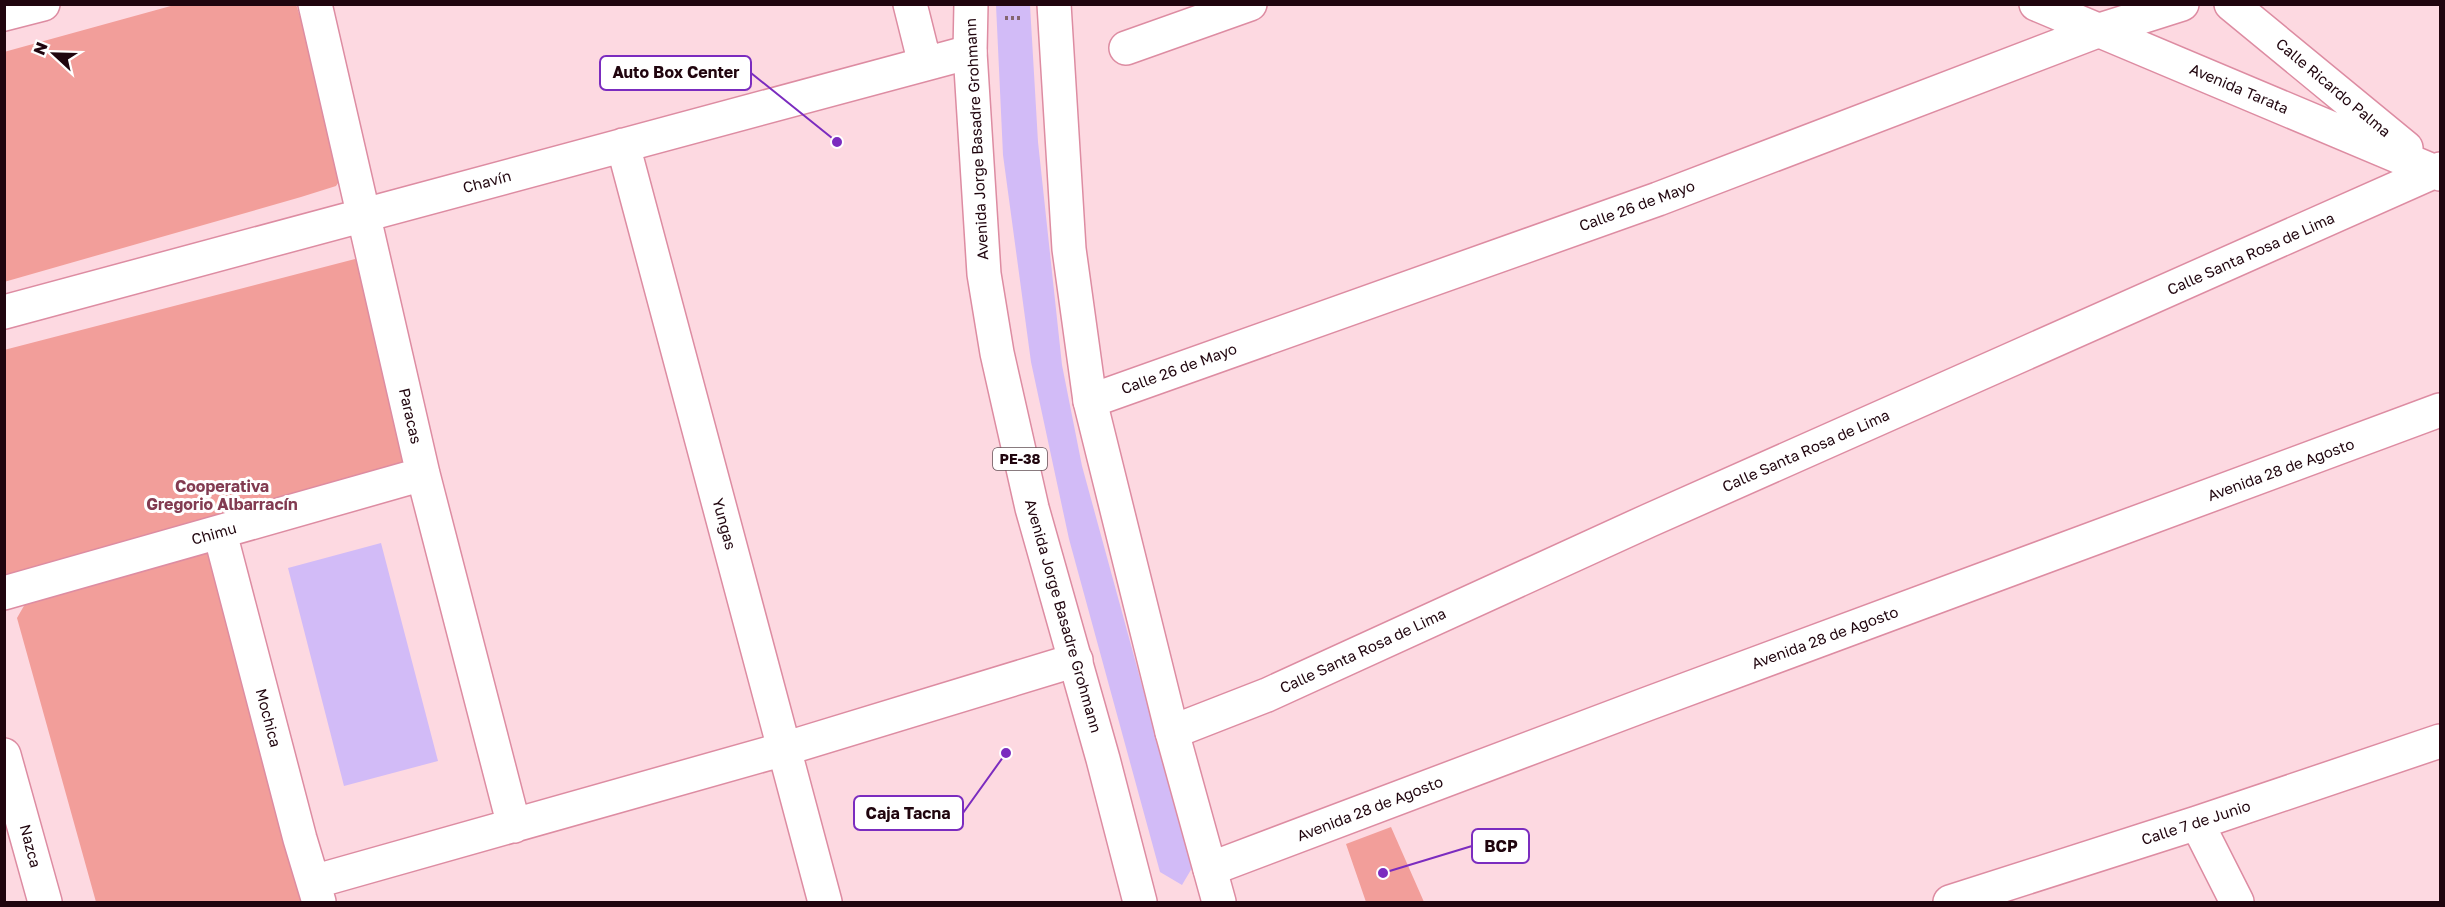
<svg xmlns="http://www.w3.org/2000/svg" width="2445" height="907" font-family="'Golos Text',sans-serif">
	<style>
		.green { fill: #d2bbf7 }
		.building { fill: #f29e9a }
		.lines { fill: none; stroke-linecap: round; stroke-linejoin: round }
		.minor-casing { stroke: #dd8ca2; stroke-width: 36 }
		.highway-casing { stroke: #dd8ca2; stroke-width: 36 }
		.path { stroke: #84656e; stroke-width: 4; stroke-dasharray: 3 3; stroke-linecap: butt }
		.minor { stroke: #fff; stroke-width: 33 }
		.highway { stroke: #fff; stroke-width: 33 }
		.labels { text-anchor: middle; stroke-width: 6; stroke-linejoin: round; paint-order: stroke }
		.shield { fill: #fff; stroke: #635056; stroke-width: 1.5 }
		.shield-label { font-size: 14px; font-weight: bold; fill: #20050e }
		.street-label { font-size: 15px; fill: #20050e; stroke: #fff }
		.neighbourhood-label { font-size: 16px; font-weight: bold; fill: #823b51; stroke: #fff }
		.leader { fill: none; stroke: #7b2cbf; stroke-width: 2 }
		.callout-dot { fill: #7b2cbf; stroke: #fff; stroke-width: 2 }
		.callout { fill: #fff; stroke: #7b2cbf; stroke-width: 2 }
		.callout-label { font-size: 16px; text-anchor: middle; font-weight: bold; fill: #20050e }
	</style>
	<rect width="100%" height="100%" fill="#fdd9e1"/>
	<path class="green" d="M996 5H1030L1038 142 1062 365 1082 466 1192 868 1182 885 1160 872 1069 539 1031 362 1003 155Z
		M381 543 438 761 344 786 288 568Z"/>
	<path class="building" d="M178 4H296L320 81 344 174 336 186 301 197 4 282V52Z
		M355 259 366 264 416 460 13 581 4 575V350Z
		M210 550 319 902H96L17 618 25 604Z
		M1391 827 1424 902H1366L1346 844Z"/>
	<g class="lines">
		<g class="minor-casing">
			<path id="minor" d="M315 4 423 474 514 826
				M910 4 925 64
				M2036 4 2440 174
				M2231 4 2406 148
				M4 14 43 4
				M1126 48 1250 4
				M623 145 825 902
				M4 312 970 52
				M1090 401 1658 199 2100 30 2182 4
				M220 533 300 839 319 902
				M4 593 423 474
				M1172 732 1267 695 1650 520 2440 169
				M4 755 45 902
				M2197 823 2237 902
				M1210 869 1647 704 2440 410
				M313 882 784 749 1076 660
				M1950 902 2197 823 2440 741"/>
		</g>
		<g class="highway-casing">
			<path id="highway" d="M971 4 970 52 984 274 997 353 1032 508 1103 759 1140 902
				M1054 4 1069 249 1090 401 1172 732 1219 902"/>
		</g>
		<path class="path" d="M1005 18H1021"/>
		<use href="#minor" class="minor"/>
		<use href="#highway" class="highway"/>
	</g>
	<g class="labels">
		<rect class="shield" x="993" y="448" width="54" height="22" rx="4.5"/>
		<g class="shield-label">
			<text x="1020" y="464">PE-38</text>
		</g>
		<g class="street-label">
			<text transform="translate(2333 88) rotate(40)" y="5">Calle Ricardo Palma</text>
			<text transform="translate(2239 89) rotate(23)" y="5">Avenida Tarata</text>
			<text transform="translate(977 139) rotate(-93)" y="5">Avenida Jorge Basadre Grohmann</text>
			<text transform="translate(487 182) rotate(-15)" y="5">Chavín</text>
			<text transform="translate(1637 206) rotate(-20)" y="5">Calle 26 de Mayo</text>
			<text transform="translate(2251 254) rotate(-24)" y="5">Calle Santa Rosa de Lima</text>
			<text transform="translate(1179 369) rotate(-20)" y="5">Calle 26 de Mayo</text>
			<text transform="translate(410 416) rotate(77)" y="5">Paracas</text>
			<text transform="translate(1806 451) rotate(-24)" y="5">Calle Santa Rosa de Lima</text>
			<text transform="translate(2281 470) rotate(-20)" y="5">Avenida 28 de Agosto</text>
			<text transform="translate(724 524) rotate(75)" y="5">Yungas</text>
			<text transform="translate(214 534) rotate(-16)" y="5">Chimu</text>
			<text transform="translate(1063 616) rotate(74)" y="5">Avenida Jorge Basadre Grohmann</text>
			<text transform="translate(1825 638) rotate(-20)" y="5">Avenida 28 de Agosto</text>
			<text transform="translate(1363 651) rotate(-25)" y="5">Calle Santa Rosa de Lima</text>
			<text transform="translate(268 718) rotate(75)" y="5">Mochica</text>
			<text transform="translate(1370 809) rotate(-21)" y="5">Avenida 28 de Agosto</text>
			<text transform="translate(2196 823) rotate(-18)" y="5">Calle 7 de Junio</text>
			<text transform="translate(30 846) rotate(75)" y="5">Nazca</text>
		</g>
		<g class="neighbourhood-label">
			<text x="222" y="492">Cooperativa<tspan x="222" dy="18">Gregorio Albarracín</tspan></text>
		</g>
	</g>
	<path class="leader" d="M837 142L751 73M1006 753L963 813M1383 873L1472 846"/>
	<g class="callout-dot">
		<circle cx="837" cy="142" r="6"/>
		<circle cx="1006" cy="753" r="6"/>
		<circle cx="1383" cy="873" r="6"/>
	</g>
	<g class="callout">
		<rect x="600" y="56" width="151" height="34" rx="6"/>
		<rect x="854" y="796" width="109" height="34" rx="6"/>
		<rect x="1472" y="829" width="57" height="34" rx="6"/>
	</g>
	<g class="callout-label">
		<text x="676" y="78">Auto Box Center</text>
		<text x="908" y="819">Caja Tacna</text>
		<text x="1501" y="852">BCP</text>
	</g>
	<rect width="2445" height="907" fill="none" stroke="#20050e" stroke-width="12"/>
	<g transform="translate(54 54) rotate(292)" stroke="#ffffff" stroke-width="4.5" paint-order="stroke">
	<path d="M0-4.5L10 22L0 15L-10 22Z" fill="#20050e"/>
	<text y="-9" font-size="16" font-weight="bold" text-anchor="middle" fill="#20050e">N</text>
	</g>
</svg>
